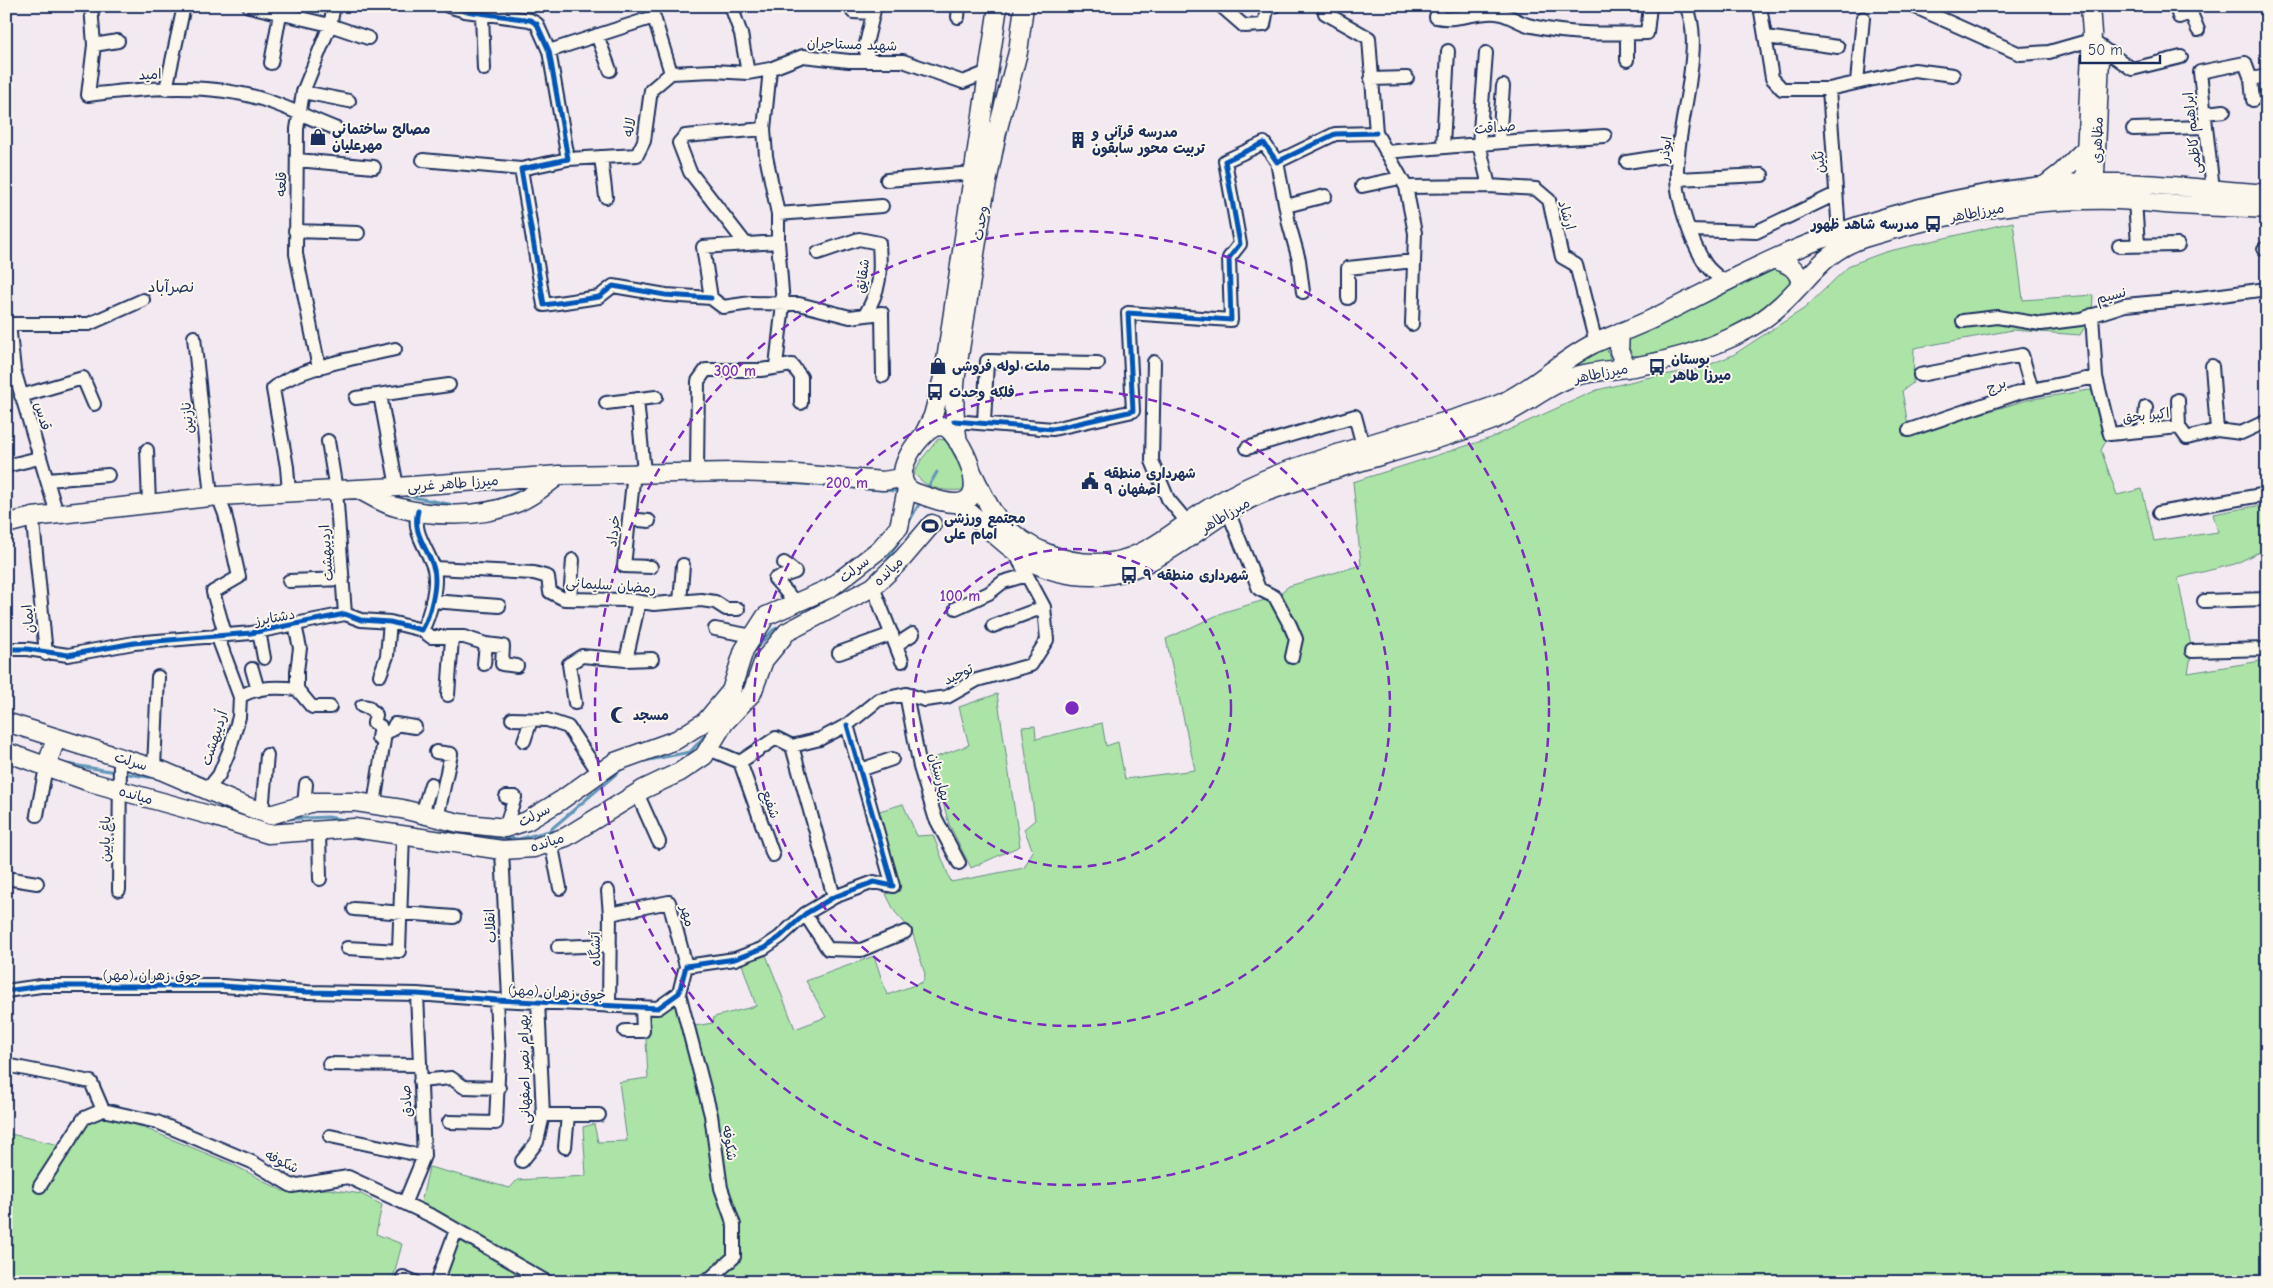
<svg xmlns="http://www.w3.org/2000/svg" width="2273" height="1288" font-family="'Comic Neue','Playpen Sans Arabic',sans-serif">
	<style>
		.green { fill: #ace4a7; stroke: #648a82 }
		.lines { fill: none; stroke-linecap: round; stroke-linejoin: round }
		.stream { stroke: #6196b7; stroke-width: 3 }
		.street-casing { stroke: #1b2f5e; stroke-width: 16 }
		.secondary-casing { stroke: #1b2f5e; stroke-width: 21 }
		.street { stroke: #fbf7ec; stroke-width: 12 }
		.secondary { stroke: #fbf7ec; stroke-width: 18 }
		.cycleway-casing { stroke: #fbf7ec; stroke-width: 8 }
		.cycleway { stroke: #0057b8; stroke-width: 5 }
		.ring { fill: none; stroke: #7b2cbf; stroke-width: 2.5; stroke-dasharray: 9 6 }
		.labels { text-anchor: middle; stroke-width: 4; stroke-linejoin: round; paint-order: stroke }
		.street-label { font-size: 14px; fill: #1b2f5e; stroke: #fbf7ec }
		.poi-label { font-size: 14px; font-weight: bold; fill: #1b2f5e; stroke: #fbf7ec; text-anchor: start }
		.quarter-label { font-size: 16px; fill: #1b2f5e; stroke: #fbf7ec }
		.centre { fill: #7b2cbf; stroke: #fbf7ec; stroke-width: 2.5 }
		.ring-label { font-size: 15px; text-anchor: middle; font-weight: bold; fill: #7b2cbf; stroke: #fbf7ec; stroke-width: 4; stroke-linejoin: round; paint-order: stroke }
	</style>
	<rect width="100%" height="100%" fill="#f3eaf1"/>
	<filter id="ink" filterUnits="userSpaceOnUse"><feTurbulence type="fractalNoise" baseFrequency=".02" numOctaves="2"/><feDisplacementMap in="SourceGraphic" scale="10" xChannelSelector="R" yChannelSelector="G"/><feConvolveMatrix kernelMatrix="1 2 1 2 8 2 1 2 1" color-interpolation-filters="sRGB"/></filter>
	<g filter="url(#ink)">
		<path class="green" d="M2013 222 2023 300 2093 295 2092 315 2080 335 2013 330 1914 348 1913 383 1902 391 1909 431 1918 435 1970 417 2027 400 2089 390 2094 392 2110 434 2101 450 2117 495 2142 489 2154 541 2218 532 2213 514 2267 504V551L2257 553 2235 564 2178 578 2192 651 2188 673 2267 660V1282H443L463 1228 421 1203 429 1167 510 1188 517 1180 586 1176 583 1127 594 1124 598 1142 627 1141 619 1082 648 1078 646 1039 648 1016 664 1012 676 1001 688 1027 713 1023 714 1017 756 1006 742 964 766 955 795 1029 826 1017 806 981 874 956 887 995 923 982 925 974 912 931 895 912 886 894 896 891 899 885 876 812 903 804 917 836 933 835 951 882 1024 868 1033 851 1024 829 1035 820 1022 727 1035 726 1036 739 1102 723 1106 746 1118 742 1125 779 1195 770 1166 639 1224 612 1275 597 1289 586 1361 565 1353 482 1491 438 1597 390 1646 378 1699 369 1733 355 1805 308 1850 265 1885 252Z
			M1774 270 1788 273 1790 284C1782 292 1774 302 1765 308 1739 325 1656 365 1628 354L1627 337Z
			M1605 344 1611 362 1546 383Z
			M938 439 945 440C956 456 964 471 966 490 945 491 928 491 914 473L921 460Z
			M997 694 1020 846 971 868 949 824 931 759 969 745 959 707Z
			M104 1117 132 1123 232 1164 283 1191 329 1189 361 1194 382 1205 376 1234 402 1244 392 1282H6V1133L73 1148 88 1122Z"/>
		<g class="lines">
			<path class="stream" d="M1001 158 1007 129
				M775 482 896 491
				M559 485 586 483
				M926 491 937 472
				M402 495 459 506
				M495 501 531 487
				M907 525 921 501
				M885 564 901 537
				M753 652 773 630 783 625
				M639 762 690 752 710 730
				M61 763 116 772
				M122 773 161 779
				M284 819 328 817 345 820
				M467 836 519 839 549 831 624 767"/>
			<g class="street-casing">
				<path id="street" d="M91 6 94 45 88 95C137 89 188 84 237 93 269 98 306 117 337 129
					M249 6 330 25 368 38
					M448 6 465 11 530 20 537 24 549 51 568 159 521 169 544 305 599 297 613 286 666 295 711 298
					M731 6 741 34 748 73
					M1221 6 1244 26 1264 25 1267 9 1274 6
					M1325 6V13L1369 38 1376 133 1406 187 1415 233 1412 324
					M1440 6 1436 17C1458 22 1476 11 1496 13 1509 14 1520 24 1532 26 1570 35 1609 34 1647 33L1650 6
					M1686 6C1696 26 1693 55 1690 77 1686 110 1676 145 1677 179 1678 204 1692 244 1706 265 1711 272 1719 277 1725 283
					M1760 6 1772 78 1782 89H1829L1914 70 1953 75
					M1913 6 2020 54 2049 52 2091 40 2132 69 2181 57
					M2176 6 2179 17 2191 13 2198 30
					M853 12 873 13
					M482 14 484 69
					M958 17 959 6
					M1627 34V60
					M597 35 610 70
					M1766 37 1838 47
					M94 45 118 41
					M549 51 654 17 671 73 713 71 748 73 770 69 803 56 849 61H903L963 82 988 72
					M1486 53 1479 144 1489 186
					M869 60 865 48 875 6
					M271 63 280 14
					M770 69 764 129 766 156 778 214V242L783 304 776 366
					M1371 79 1407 78
					M2251 79 2253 100
					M1857 82 1863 18
					M166 89 184 6
					M1829 89 1839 233
					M303 92 349 101
					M2205 113 2224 111
					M2133 129 2206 127
					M1499 142 1503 86
					M1443 146 1448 51
					M1386 152 1515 141 1605 136
					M601 157 606 197
					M568 159 637 155 644 141 651 90 671 73
					M297 160 374 167
					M423 160 521 169
					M1277 162 1289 224 1299 260 1303 292
					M1627 162 1678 154
					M1677 179 1762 175
					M887 180 974 173
					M1362 186 1400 178
					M1406 187 1489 186 1536 189 1549 200 1562 257 1576 265 1596 343
					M2213 190 2200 72 2245 63 2251 79 2267 76
					M2135 201 2138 245
					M1286 206 1325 196
					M778 214 882 206
					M1690 230 1756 232 1836 194
					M295 231 358 233
					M778 242 703 247 711 298 723 307 751 303 799 304 850 317 882 313 883 376
					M745 243 690 172 679 143 685 136 764 129
					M2119 246 2178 245
					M2264 249H2267
					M818 253 859 239 879 243C881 274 881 288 865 315
					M1348 298V268L1414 261
					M2092 315 2096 377 2110 434 2179 427 2187 438 2217 430 2241 433 2267 421
					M1963 321 1997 317 2041 324 2081 319 2125 305 2191 299 2267 289
					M6 324H89L143 300
					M9 324 14 370 57 514
					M194 337 211 496
					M1154 362 1152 461 1168 499 1188 523
					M2212 366 2217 430
					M319 368 296 254 297 129 303 92 330 25 334 6
					M1920 375 2022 355 2032 390
					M380 395 397 487
					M21 396 83 378 94 404
					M356 398 449 385
					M637 399 644 472
					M2178 400 2179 427
					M606 403 656 397
					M954 421 1053 429 1133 411 1128 313 1231 320 1229 258 1240 244 1225 161 1264 143 1277 162 1335 134 1376 133
					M984 423 987 361 1098 363
					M1909 430 2021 392 2096 377
					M2144 430 2146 407
					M328 441 336 490 345 614
					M1247 448 1355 416 1363 446
					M147 450 149 504
					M6 466 39 458
					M634 472 624 566 651 567
					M697 472 698 381 706 370H761L792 365 801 377V403
					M47 480 108 475
					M289 492 287 467 273 389C295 368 365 356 395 349
					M218 496 225 514 239 577 213 592 225 634
					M1228 511 1259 589 1275 597 1290 625 1296 639 1292 657
					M2159 513 2267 494
					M629 519 649 521
					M33 522 46 654
					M784 563 795 572 775 579 795 602
					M434 568 534 573 548 577 550 592 564 599 628 600 654 604 701 600 715 602 726 609H738
					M289 581 343 579
					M873 587 902 661
					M570 599 573 560
					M432 601 499 606
					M2204 601 2267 599
					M680 602 683 565
					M956 608 989 593 1003 582 1027 575
					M295 625 300 648 297 671V689
					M993 626 1044 607
					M715 629 753 636
					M422 630 431 637H464L486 644 503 646 502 664 517 666
					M259 631 264 658
					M896 645 913 634
					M6 649H27L68 655 134 643 251 633 345 614 361 620 390 622 422 630C430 616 439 582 433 566 426 546 412 532 418 511
					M2192 651 2267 649
					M839 653 892 634
					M626 660 639 602
					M484 664 486 644
					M252 669 258 690
					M380 675 387 656 390 622
					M906 694 920 767 935 817 959 863
					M448 695 452 638
					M240 697C255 686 279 687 297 689L312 707H330
					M575 703 569 664 582 656 626 660 652 659
					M362 706 368 707 376 715 374 723 380 726 378 738H381
					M512 719 547 720 568 727 599 773
					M524 741 531 720
					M792 746 834 897
					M709 749 740 762 776 738 792 746 820 739 847 725 878 700 906 694 925 700 947 697 977 680 1031 665 1047 640 1044 607 1015 553
					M436 752 451 754 437 818
					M740 762 773 855
					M154 768 158 677
					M860 770 892 759
					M207 790 219 775 229 751 239 717 240 697 217 635
					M637 793 659 842
					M304 805 306 784
					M374 805 385 733 392 730 395 724 415 727
					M262 812 267 755
					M422 814 431 784
					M37 815 46 767
					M505 828 515 797H506
					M319 830 320 879
					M551 842 560 888
					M502 850 509 999
					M6 878 37 883
					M119 890 120 757
					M608 891 610 914 609 1006
					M354 909 454 917
					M610 914 669 902 686 966
					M805 914 828 949 861 950 905 932
					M558 947 610 945
					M347 948 399 951 403 834
					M6 991 41 986H222L307 992 417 994 496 1000 658 1008 679 993 686 966 735 959 764 948 780 937 805 914 834 897 874 882 893 886 847 725
					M679 993 711 1115 721 1188 734 1225V1257L712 1277 702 1282
					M625 1031H643L642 1007
					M329 1064 419 1065
					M6 1065 91 1082 103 1110 157 1122 252 1162 292 1186 348 1177 434 1217 547 1282
					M420 1081 451 1078 464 1087 499 1088
					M543 1115H599
					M449 1122 496 1123 499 1055 496 1000
					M330 1136 424 1156
					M565 1147 568 1115
					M522 1161 537 1142 543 1115 538 1001
					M40 1186 84 1118 103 1110
					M405 1202 424 1156 417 994
					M403 1277 415 1282
					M437 1282 456 1230"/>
			</g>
			<g class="secondary-casing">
				<path id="secondary" d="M2090 6 2092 33 2085 173 2087 184 2095 174 2100 58 2091 40
					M2044 186 2062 172 2086 148
					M1774 259C1788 264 1797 267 1801 283
					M1620 332 1619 351 1627 368
					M937 426C940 427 943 426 945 427 958 432 995 501 957 503 944 504 929 497 916 493 884 482 918 433 937 426Z
					M923 436 933 416 944 374 998 6
					M958 442C954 419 953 398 956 375L983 203 997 132 1018 52 1024 6
					M973 474C979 486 985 500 993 512 1019 548 1068 568 1112 562 1150 556 1179 526 1211 507 1233 494 1257 482 1281 473 1328 456 1375 442 1423 428 1450 420 1479 413 1504 402 1537 386 1561 360 1593 344 1613 335 1633 328 1652 319 1703 294 1753 266 1806 245 1886 213 1975 192 2061 184 2129 179 2199 189 2267 194
					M358 489C370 495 383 504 396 507 433 517 479 518 514 504 530 498 545 486 559 475
					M958 503C1004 539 1026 576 1092 576 1159 576 1205 516 1263 493 1337 465 1414 449 1488 422 1519 411 1544 386 1576 376 1594 371 1614 370 1633 367 1668 361 1702 351 1735 336 1752 328 1768 317 1782 304 1811 277 1824 251 1864 238 1945 213 2032 198 2117 200 2138 201 2160 204 2181 205 2210 207 2238 207 2267 209
					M6 524 33 517 218 496 397 487 559 475 734 472 796 474 883 481 902 478
					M6 722 163 771 235 802 270 815 314 802H356L402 809 459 823 505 828 527 821 560 801 615 762 676 740 706 721 731 691 744 650 766 616 830 588 880 549 899 527 907 489
					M6 752 90 782 216 817 268 834 354 828 502 850 534 848 566 837 644 789 680 772 704 756 724 723 752 693 764 660 787 632 873 587 903 558 932 524
					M46 767 56 739"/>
			</g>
			<use href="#street" class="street"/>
			<use href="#secondary" class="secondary"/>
			<g class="cycleway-casing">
				<path id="cycleway" d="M448 6 465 11 530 20 537 24 549 51 568 159 521 169 544 305 599 297 613 286 666 295 711 298
					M954 421 1053 429 1133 411 1128 313 1231 320 1229 258 1240 244 1225 161 1264 143 1277 162 1335 134 1376 133
					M6 649H27L68 655 134 643 251 633 345 614 361 620 390 622 422 630C430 616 439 582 433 566 426 546 412 532 418 511
					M6 991 41 986H222L307 992 417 994 496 1000 658 1008 679 993 686 966 735 959 764 948 780 937 805 914 834 897 874 882 893 886 847 725"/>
			</g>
			<use href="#cycleway" class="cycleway"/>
		</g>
	</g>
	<g class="ring">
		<circle cx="1072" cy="708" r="159"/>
		<circle cx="1072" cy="708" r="318"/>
		<circle cx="1072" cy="708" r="477"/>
	</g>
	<defs>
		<g id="shop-bare" transform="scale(1.35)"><path d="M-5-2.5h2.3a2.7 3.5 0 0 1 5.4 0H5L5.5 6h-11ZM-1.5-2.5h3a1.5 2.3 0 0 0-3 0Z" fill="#1b2f5e" stroke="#fbf7ec" stroke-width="2.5" paint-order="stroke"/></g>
		<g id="building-bare" transform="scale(1.35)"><path d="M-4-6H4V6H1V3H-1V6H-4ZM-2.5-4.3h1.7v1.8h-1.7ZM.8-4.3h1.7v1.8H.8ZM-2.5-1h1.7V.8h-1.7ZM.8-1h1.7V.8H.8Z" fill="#1b2f5e" stroke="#fbf7ec" stroke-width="2.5" paint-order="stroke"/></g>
		<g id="bus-bare" transform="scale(1.35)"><path d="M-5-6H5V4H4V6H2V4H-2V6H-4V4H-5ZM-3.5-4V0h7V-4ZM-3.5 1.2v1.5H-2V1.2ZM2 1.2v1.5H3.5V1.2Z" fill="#1b2f5e" stroke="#fbf7ec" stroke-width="2.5" paint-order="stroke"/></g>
		<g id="civic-bare" transform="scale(1.35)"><path d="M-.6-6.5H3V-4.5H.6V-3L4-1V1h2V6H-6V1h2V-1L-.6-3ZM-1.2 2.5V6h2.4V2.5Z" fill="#1b2f5e" stroke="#fbf7ec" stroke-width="2.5" paint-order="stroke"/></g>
		<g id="stadium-bare" transform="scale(1.35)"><path d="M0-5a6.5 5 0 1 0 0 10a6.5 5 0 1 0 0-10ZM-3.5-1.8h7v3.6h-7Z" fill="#1b2f5e" stroke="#fbf7ec" stroke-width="2.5" paint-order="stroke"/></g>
		<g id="mosque-bare" transform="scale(1.35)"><path d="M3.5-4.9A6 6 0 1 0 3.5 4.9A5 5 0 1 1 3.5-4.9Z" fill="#1b2f5e" stroke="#fbf7ec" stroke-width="2.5" paint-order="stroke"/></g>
	</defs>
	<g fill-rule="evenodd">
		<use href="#shop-bare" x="318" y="137"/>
		<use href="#building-bare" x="1078" y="140"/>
		<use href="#bus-bare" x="1933" y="224"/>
		<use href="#shop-bare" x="938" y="366"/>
		<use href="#bus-bare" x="1657" y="367"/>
		<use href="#bus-bare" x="935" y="392"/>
		<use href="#civic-bare" x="1090" y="481"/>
		<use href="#stadium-bare" x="930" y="526"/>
		<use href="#bus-bare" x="1129" y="575"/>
		<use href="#mosque-bare" x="619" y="715"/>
	</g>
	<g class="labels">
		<g class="street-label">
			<text transform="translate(852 44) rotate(2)" y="5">شهید مستاجران</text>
			<text transform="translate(150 74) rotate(-2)" y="5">امید</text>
			<text transform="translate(629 127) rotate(-81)" y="5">لاله</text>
			<text transform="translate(1495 127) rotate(-5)" y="5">صداقت</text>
			<text transform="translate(2192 133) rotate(-96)" y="5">ابراهیم کاظمی</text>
			<text transform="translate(2097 140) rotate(-88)" y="5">مظاهری</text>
			<text transform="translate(1665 149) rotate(-83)" y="5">ابوذر</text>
			<text transform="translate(1819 162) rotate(-94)" y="5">نگین</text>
			<text transform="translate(281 184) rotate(-88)" y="5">قلعه</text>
			<text transform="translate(1977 212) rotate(-10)" y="5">میرزاطاهر</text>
			<text transform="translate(1567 215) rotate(74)" y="5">ارشاد</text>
			<text transform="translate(980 223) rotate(-81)" y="5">وحدت</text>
			<text transform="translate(862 276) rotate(-82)" y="5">شقایق</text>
			<text transform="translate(2111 295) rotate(-15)" y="5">نسیم</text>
			<text transform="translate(1601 373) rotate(-11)" y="5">میرزاطاهر</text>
			<text transform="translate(1996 385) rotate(-19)" y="5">برج</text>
			<text transform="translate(2146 415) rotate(-6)" y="5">اکبر بحق</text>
			<text transform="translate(43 416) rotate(74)" y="5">قدس</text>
			<text transform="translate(187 418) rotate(-96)" y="5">نازنین</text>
			<text transform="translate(453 483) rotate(-4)" y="5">میرزا طاهر غربی</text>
			<text transform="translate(1225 515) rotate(-31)" y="5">میرزاطاهر</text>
			<text transform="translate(613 531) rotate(-84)" y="5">خرداد</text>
			<text transform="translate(326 553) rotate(-94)" y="5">اردیبهشت</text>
			<text transform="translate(854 569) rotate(-38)" y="5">سرلت</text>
			<text transform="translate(888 571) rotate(-44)" y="5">میانده</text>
			<text transform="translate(611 585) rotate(4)" y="5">رمضان سلیمانی</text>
			<text transform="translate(275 617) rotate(-10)" y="5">دشتابرز</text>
			<text transform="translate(28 619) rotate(-96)" y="5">ایمان</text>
			<text transform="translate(958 674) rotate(-26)" y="5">توحید</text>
			<text transform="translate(214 738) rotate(-72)" y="5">اُردیبهشت</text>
			<text transform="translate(131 761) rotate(17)" y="5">سرلت</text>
			<text transform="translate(940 777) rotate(75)" y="5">بهارستان</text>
			<text transform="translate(136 795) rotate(16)" y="5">میانده</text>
			<text transform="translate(771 804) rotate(71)" y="5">شفیع</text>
			<text transform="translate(534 815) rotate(-27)" y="5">سرلت</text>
			<text transform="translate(105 839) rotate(-89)" y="5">باغ پایین</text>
			<text transform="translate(547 842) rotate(-18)" y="5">میانده</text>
			<text transform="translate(688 916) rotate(75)" y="5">مهر</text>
			<text transform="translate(490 926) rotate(-93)" y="5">انقلاب</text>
			<text transform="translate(595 949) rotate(-91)" y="5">آتشگاه</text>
			<text x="152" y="980">جوق زهران (مهر)</text>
			<text transform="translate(557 992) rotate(3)" y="5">جوق زهران (مهر)</text>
			<text transform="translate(524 1069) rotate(-91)" y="5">بهرام نصر اصفهانی</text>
			<text transform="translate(406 1101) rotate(-93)" y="5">صادق</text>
			<text transform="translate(730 1143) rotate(82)" y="5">شکوفه</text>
			<text transform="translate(282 1161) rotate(27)" y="5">شکوفه</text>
		</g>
		<g class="poi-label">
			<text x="332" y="134">مصالح ساختمانی<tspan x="332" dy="16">مهرعلیان</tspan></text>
			<text x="1092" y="137">مدرسه قرآنی و<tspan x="1092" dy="16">تربیت محور سابقون</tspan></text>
			<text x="1919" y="229" text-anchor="end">مدرسه شاهد ظهور</text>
			<text x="1671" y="364">بوستان<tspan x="1671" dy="16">میرزا طاهر</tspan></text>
			<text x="952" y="371">ملت لوله فروشی</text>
			<text x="949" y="397">فلکه وحدت</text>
			<text x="1104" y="478">شهرداری منطقه<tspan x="1104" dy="16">۹ اصفهان</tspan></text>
			<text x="944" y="523">مجتمع ورزشی<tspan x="944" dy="16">امام علی</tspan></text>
			<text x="1143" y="580">شهرداری منطقه ۹</text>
			<text x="633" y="720">مسجد</text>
		</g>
		<g class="quarter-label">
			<text x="171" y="292">نصرآباد</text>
		</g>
	</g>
	<circle cx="1072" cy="708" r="8" class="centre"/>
	<g class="ring-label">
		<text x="735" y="376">300 m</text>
		<text x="847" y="488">200 m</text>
		<text x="960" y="601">100 m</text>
	</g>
	<rect width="2273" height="1288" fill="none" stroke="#fbf7ec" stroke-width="25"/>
	<rect x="12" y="12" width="2248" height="1263" fill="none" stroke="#1b2f5e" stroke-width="2" filter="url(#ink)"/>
	<path d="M2080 55v8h80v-8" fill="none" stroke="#1b2f5e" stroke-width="2.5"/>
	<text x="2088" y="55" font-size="15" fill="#1b2f5e" stroke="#fbf7ec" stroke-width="4" paint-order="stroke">50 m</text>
</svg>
